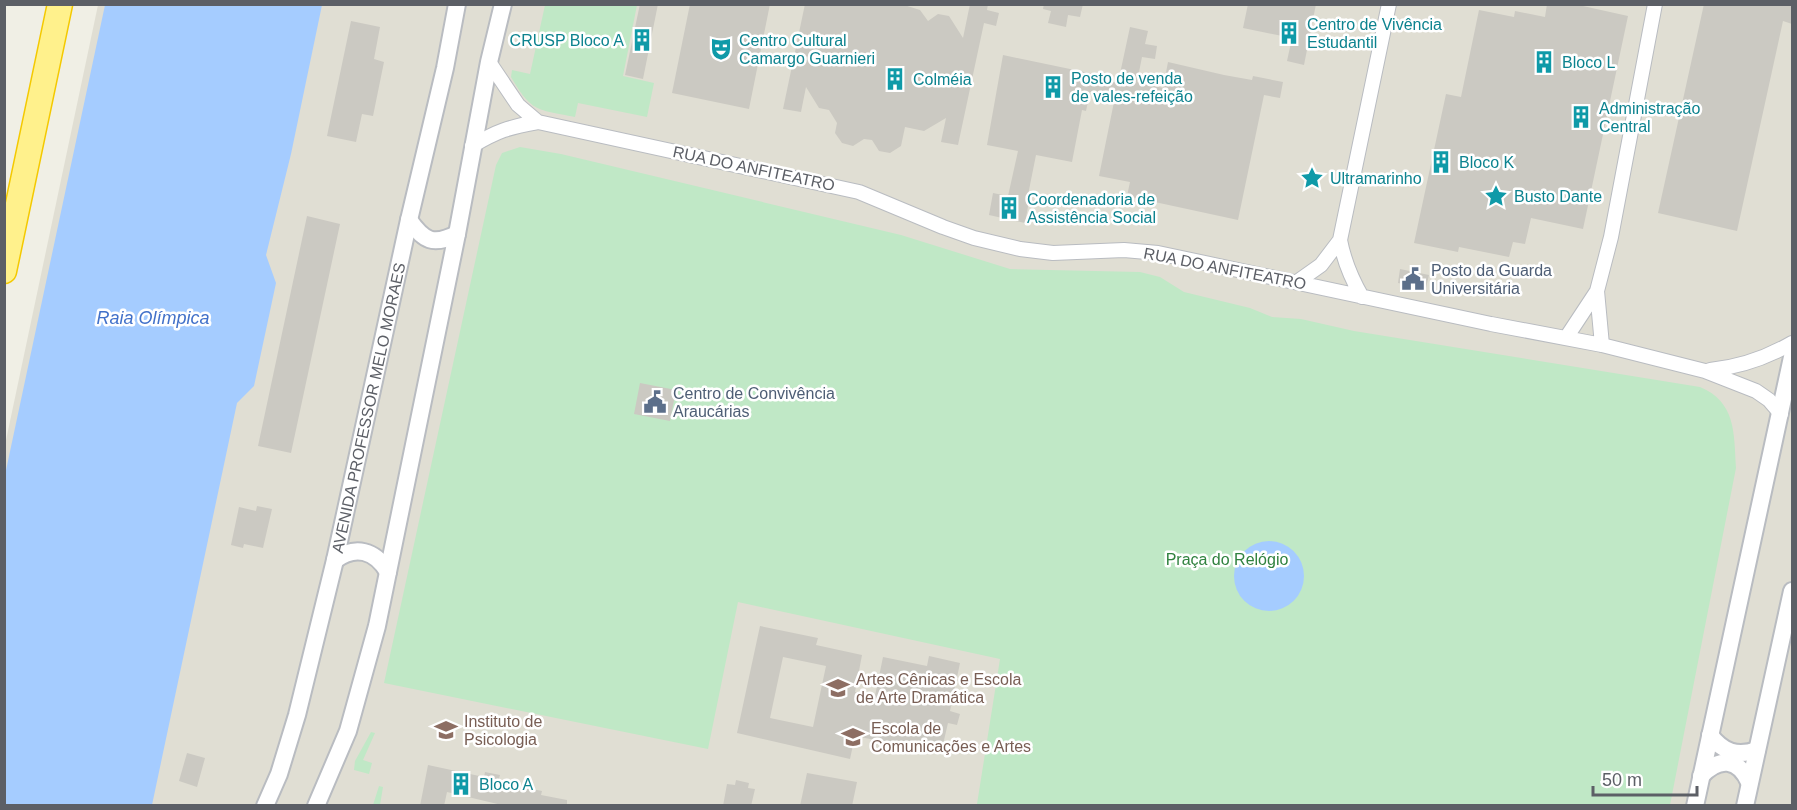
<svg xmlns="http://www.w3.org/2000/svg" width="1797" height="810" font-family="Arial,sans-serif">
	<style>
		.education { fill: #e0ded3 }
		.green { fill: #c0e8c6 }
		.water { fill: #a5ccff }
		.building { fill: #cbc9c2; fill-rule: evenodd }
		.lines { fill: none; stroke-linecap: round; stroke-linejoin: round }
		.minor-casing { stroke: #b9bcc1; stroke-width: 16 }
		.tertiary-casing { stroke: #b9bcc1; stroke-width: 20 }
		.motorway-casing { stroke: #f4c900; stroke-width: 27 }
		.minor { stroke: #fff; stroke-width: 14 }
		.tertiary { stroke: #fff; stroke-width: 16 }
		.motorway { stroke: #fff18c; stroke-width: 24 }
		.labels { text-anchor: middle; stroke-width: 5; stroke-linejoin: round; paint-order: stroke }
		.culture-label { font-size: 16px; fill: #0d838f; stroke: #fff; text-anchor: start }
		.street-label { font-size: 16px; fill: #5c5f66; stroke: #fff }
		.service-label { font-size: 16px; fill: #4e5e75; stroke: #fff; text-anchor: start }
		.park-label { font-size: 16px; fill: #30823f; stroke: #fff }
		.education-label { font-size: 16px; fill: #785e54; stroke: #fff; text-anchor: start }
		.water-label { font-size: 18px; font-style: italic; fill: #4271c9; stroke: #fff }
	</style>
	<rect width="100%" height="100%" fill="#f0efe5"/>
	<path class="education" d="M98 5H1792V805L5 806V445Z"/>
	<path class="green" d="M545 5H637L623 76 654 83 647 117 578 103 575 117C537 109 532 113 511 77L512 70 530 74Z
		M520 147 561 154 901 235 1010 269 1140 272 1160 277 1184 292 1250 308 1272 317 1301 319 1354 331 1700 387C1736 402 1734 433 1736 468L1670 805H982L977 804 1000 659 738 602 708 749 384 683 496 165 502 153Z
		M371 732 375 733 363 760 372 763 369 774 354 770 355 761Z
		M379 786 383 787 380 805H373Z"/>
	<path class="water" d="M105 5H322L291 154 266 255 276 283 254 386 237 403 152 805H5V475Z
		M1234 576a35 35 0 1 1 70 0a35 35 0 1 1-70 0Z"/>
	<path class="building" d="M640 4H658L643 79 625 75Z
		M690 4H770L749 109 672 93Z
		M805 4H901L920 10 928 21 938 14 949 16 963 38 970 4H988L987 10 999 13 996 26 984 23 958 145 941 142 946 118 924 131 905 127 901 146 890 153 879 151 872 140 864 139 853 146 842 143 835 133 837 123 829 110 819 108 806 87 801 112 783 109Z
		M1044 4H1083L1080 17 1068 15 1066 27 1048 23 1051 11 1043 9Z
		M1248 4H1316L1304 65 1287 61 1292 38 1243 28Z
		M1547 4H1574L1628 16 1583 229 1531 218 1525 244 1513 242 1509 257 1459 247 1458 252 1414 243 1446 94 1461 97 1479 10 1514 17 1515 11 1545 17Z
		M1704 4H1792V24L1783 21 1737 231 1658 213Z
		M351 21 380 27 374 59 384 62 373 116 362 114 356 142 327 136Z
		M1130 27 1148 31 1145 44 1157 46 1155 59 1142 57 1137 82 1163 88 1168 62 1224 75 1252 80 1253 76 1283 82 1280 98 1264 95 1238 220 1127 196 1130 182 1099 176 1115 97 1090 92 1086 111 1082 110 1072 162 1036 155 1027 200 1029 201 1025 223 989 215 993 193 1008 196 1018 151 987 145 1003 55 1094 74 1093 78 1118 83Z
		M307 216 340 224 291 453 258 446Z
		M1400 269 1429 275 1426 288 1398 283Z
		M640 383 676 390 670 421 634 414Z
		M257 506 272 509 263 548 244 544 243 548 231 545 239 507 256 511Z
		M760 626 818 638 816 645 862 655 855 692 875 696 883 657 927 666 929 656 960 663 950 711 960 714 957 725 948 723 941 753 855 736 850 759 737 733ZM783 657 826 666 813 727 770 718Z
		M187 753 205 758 197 787 179 781Z
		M428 765 484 777 485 772 500 775 498 782 542 791 541 795 567 800V806H506L447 792 444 806H420Z
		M807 773 857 782 852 806H800Z
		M736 780 749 783 748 788 755 789 751 806H723L727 784 735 785Z"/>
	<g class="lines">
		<g class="minor-casing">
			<path id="minor" d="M489 62 518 105 538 122 859 192 943 227 974 238 1020 249 1053 253 1124 250 1158 253 1491 324 1602 345 1705 371 1756 391 1769 400 1781 414
				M472 146C497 131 509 127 538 122
				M1340 240C1344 261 1351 278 1362 297
				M1297 282 1321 265 1340 240 1389 4
				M1566 338 1597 291
				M1602 345 1597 291 1611 237 1655 4
				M1710 370C1740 367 1766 358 1792 343"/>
		</g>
		<g class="tertiary-casing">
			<g id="tertiary">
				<path d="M409 220C424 241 433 246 457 234"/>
				<path d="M335 560C355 545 375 550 388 572"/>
				<path d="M1710 735C1723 752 1737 757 1757 750"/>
				<path d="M1701 776C1719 757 1738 758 1749 782"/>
				<path id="s1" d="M265 806 279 774 297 715 335 560 409 220 445 68 457 4"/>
				<path d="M316 806 348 731 377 626 457 234 489 62 503 4"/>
				<path d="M1695 806 1792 357"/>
				<path d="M1745 806 1792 591"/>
			</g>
		</g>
		<g class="motorway-casing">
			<path id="motorway" d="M4 271 60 4"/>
		</g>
		<use href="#minor" class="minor"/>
		<use href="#tertiary" class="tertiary"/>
		<use href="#motorway" class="motorway"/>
	</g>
	<defs>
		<g id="building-bare" transform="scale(1.8)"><path d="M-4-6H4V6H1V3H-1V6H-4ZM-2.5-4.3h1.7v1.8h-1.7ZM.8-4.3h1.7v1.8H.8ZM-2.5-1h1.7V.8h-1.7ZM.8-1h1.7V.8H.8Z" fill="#0f9aa8" stroke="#fff" stroke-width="2.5" paint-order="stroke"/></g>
		<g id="theatre-bare" transform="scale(1.8)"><path d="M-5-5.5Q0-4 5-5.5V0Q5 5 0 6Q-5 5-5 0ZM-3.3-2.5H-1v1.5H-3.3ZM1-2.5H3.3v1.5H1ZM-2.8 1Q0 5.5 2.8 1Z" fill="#0f9aa8" stroke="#fff" stroke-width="2.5" paint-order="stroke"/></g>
		<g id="sight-bare" transform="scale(1.8)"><path d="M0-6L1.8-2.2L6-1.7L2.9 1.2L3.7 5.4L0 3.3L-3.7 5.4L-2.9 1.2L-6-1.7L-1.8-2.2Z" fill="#0f9aa8" stroke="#fff" stroke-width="2.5" paint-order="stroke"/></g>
		<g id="civic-bare" transform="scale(1.8)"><path d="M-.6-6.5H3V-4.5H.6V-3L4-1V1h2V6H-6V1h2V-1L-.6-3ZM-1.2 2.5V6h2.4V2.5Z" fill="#5c6f8a" stroke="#fff" stroke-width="2.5" paint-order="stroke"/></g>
		<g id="university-bare" transform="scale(1.8)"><path d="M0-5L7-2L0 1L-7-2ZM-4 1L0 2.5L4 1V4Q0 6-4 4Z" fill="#8d6e63" stroke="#fff" stroke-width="2.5" paint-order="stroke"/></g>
	</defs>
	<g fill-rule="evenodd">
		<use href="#building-bare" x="1289" y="33"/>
		<use href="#building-bare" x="642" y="40"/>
		<use href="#theatre-bare" x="721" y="49"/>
		<use href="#building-bare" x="1544" y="62"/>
		<use href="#building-bare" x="895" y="79"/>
		<use href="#building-bare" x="1053" y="87"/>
		<use href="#building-bare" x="1581" y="117"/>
		<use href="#building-bare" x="1441" y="162"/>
		<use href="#sight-bare" x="1312" y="178"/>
		<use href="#sight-bare" x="1496" y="196"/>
		<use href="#building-bare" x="1009" y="208"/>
		<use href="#civic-bare" x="1413" y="279"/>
		<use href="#civic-bare" x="655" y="402"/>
		<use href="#university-bare" x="838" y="688"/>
		<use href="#university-bare" x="446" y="730"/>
		<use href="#university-bare" x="853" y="737"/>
		<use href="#building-bare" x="461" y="784"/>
	</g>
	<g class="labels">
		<g class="culture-label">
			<text x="1307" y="30">Centro de Vivência<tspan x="1307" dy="18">Estudantil</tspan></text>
			<text x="624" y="46" text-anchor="end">CRUSP Bloco A</text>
			<text x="739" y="46">Centro Cultural<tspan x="739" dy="18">Camargo Guarnieri</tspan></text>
			<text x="1562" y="68">Bloco L</text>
			<text x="1071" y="84">Posto de venda<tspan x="1071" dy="18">de vales-refeição</tspan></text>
			<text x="913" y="85">Colméia</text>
			<text x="1599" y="114">Administração<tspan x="1599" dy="18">Central</tspan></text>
			<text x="1459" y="168">Bloco K</text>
			<text x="1330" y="184">Ultramarinho</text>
			<text x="1514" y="202">Busto Dante</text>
			<text x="1027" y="205">Coordenadoria de<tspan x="1027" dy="18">Assistência Social</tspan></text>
			<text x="479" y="790">Bloco A</text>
		</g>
		<g class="street-label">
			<text transform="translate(754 168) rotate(12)" y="6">RUA DO ANFITEATRO</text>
			<text transform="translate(1225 268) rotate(11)" y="6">RUA DO ANFITEATRO</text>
			<text dy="6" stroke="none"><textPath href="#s1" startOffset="412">AVENIDA PROFESSOR MELO MORAES</textPath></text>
		</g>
		<g class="service-label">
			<text x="1431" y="276">Posto da Guarda<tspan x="1431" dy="18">Universitária</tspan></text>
			<text x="673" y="399">Centro de Convivência<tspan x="673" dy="18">Araucárias</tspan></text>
		</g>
		<g class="park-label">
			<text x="1227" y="565">Praça do Relógio</text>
		</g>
		<g class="education-label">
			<text x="856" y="685">Artes Cênicas e Escola<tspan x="856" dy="18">de Arte Dramática</tspan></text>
			<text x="464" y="727">Instituto de<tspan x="464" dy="18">Psicologia</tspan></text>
			<text x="871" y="734">Escola de<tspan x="871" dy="18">Comunicações e Artes</tspan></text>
		</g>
		<g class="water-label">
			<text x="153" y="324">Raia Olímpica</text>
		</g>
	</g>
	<rect width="1797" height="810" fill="none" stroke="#5c5f66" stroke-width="12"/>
	<path d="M1593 786v9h104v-9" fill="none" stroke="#5c5f66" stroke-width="3"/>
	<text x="1602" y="786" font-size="18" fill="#5c5f66" stroke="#ffffff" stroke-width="4.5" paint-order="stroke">50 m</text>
</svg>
